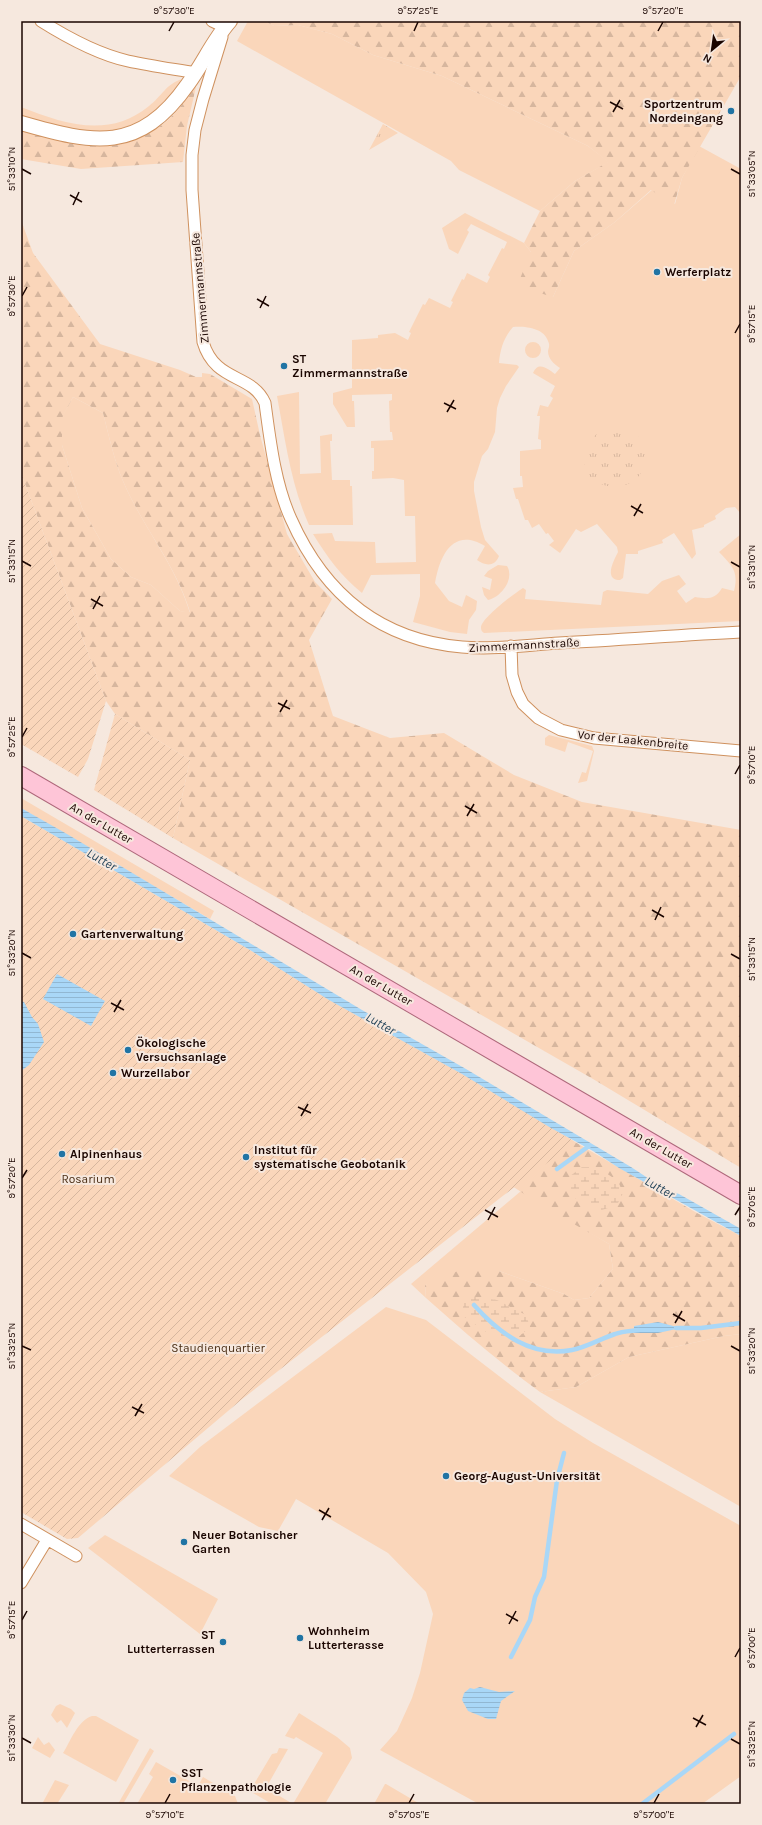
<svg xmlns="http://www.w3.org/2000/svg" width="762" height="1825" font-family="Karla,sans-serif">
	<style>
		.grass { fill: #fad6ba }
		.forest { fill: url(#forest-firs); fill-rule: evenodd }
		.wetland { fill: url(#wetland-marsh) }
		.park { fill: url(#park-tufts) }
		.garden { fill: url(#garden-furrows) }
		.water { fill: url(#water-rules) }
		.lines { fill: none; stroke-linecap: round; stroke-linejoin: round }
		.stream { stroke: #a9d7f7; stroke-width: 4.5 }
		.minor-casing { stroke: #cf915e; stroke-width: 13 }
		.tertiary-casing { stroke: #cf915e; stroke-width: 16 }
		.primary-casing { stroke: #ae687b; stroke-width: 20 }
		.minor { stroke: #fff; stroke-width: 11 }
		.tertiary { stroke: #fff; stroke-width: 14 }
		.primary { stroke: #fec5d7; stroke-width: 18 }
		.ticks { fill: none; stroke: #1a0500; stroke-width: 1.5 }
		.poi-dot { fill: #2074a4; stroke: #f6e8de; stroke-width: 1.5 }
		.labels { text-anchor: middle; stroke-width: 4; stroke-linejoin: round; paint-order: stroke }
		.poi-label { font-size: 12px; font-weight: bold; fill: #1a0500; stroke: #f6e8de; text-anchor: start }
		.street-label { font-size: 12px; fill: #1a0500; stroke: #f6e8de }
		.park-label { font-size: 12px; fill: #4a2e15; stroke: #f6e8de }
		.water-label { font-size: 13px; font-style: italic; fill: #1c3e55; stroke: #f6e8de }
		.neatline { fill: none; stroke: #1a0500; stroke-width: 1.5 }
		.ticks-label { font-size: 10px; text-anchor: middle; fill: #1a0500 }
	</style>
	<defs>
		<pattern id="forest-firs" width="22" height="20" patternUnits="userSpaceOnUse"><rect width="22" height="20" fill="#fad6ba"/><path d="M5 1l3.5 6h-7zM16 11l3.5 6h-7z" fill="#d6b69e"/></pattern>
		<pattern id="wetland-marsh" width="20" height="14" patternUnits="userSpaceOnUse"><rect width="20" height="14" fill="#fad6ba"/><path d="M1 5h8M5 5V1M11 12h8M15 12V8" fill="none" stroke="#d6b69e"/></pattern>
		<pattern id="park-tufts" width="24" height="20" patternUnits="userSpaceOnUse"><rect width="24" height="20" fill="#fad6ba"/><path d="M3 7l-1-3M5 7V3M7 7l1-3M15 17l-1-3M17 17v-4M19 17l1-3" fill="none" stroke="#d6b69e"/></pattern>
		<pattern id="garden-furrows" width="10" height="10" patternUnits="userSpaceOnUse"><rect width="10" height="10" fill="#fad6ba"/><path d="M-1 1l2-2M0 10L10 0M9 11l2-2" fill="none" stroke="#d6b69e"/></pattern>
		<pattern id="water-rules" width="6" height="5" patternUnits="userSpaceOnUse"><rect width="6" height="5" fill="#a9d7f7"/><path d="M0 2.5h6" fill="none" stroke="#91b7d2"/></pattern>
	</defs>
	<rect width="100%" height="100%" fill="#f6e8de"/>
	<path class="grass" d="M248 21H265L274 26 298 25 332 34 373 55 442 76 588 146 609 162 575 181 540 211 459 170 451 161 237 41Z
		M182 79C138 145 88 138 21 117V107C64 124 109 139 149 106 162 96 166 84 182 79Z
		M699 146 741 169V514L735 507 726 508 715 516 716 519 704 525V527L692 530 696 554 692 559 674 533 662 540 663 543 638 551V554H626L623 578 620 580C603 580 614 560 618 552L617 547 597 524 581 532 576 529 560 553 549 545 554 541 548 533 546 534 539 524 532 528 528 520H525L518 499H516L513 488 523 487 522 476H520V451L541 449V440L538 439 540 416H537L540 405 548 407 553 398 550 396 555 386 533 373C538 361 547 368 555 374L560 368C554 364 548 359 548 351 549 347 550 345 548 341 544 328 525 326 513 327 504 337 500 349 499 363L517 365 519 367 506 386 500 398 497 408 495 432 488 449 482 456 474 482V491L481 527 485 540 499 556C495 567 485 566 477 560L485 546C453 527 440 555 435 583L449 601 462 607 466 595 477 601 476 610 469 620 467 634 450 632 413 622 420 596V574L371 575 362 593C340 575 328 558 313 534L332 533 335 541 375 542 376 563 416 562 415 516H405L404 480 393 478 372 479V471H374V448H371V441L393 440 392 432H390L389 401 392 400V394L352 395V401H354L355 427H347L333 404V393L352 388V340L378 338V335L395 333 408 340 411 333 409 332 423 304 425 305 429 298 450 308 453 302 451 301 462 279 464 280 467 273 487 283 490 277 488 275 502 248 504 249 507 242 471 224 467 230 469 232 458 254 449 249 442 228 465 213 524 243 531 252 553 297 574 251 615 222 652 190 675 204 682 178Z
		M525 350a8 8 0 1 1 16 0a8 8 0 1 1-16 0Z
		M299 392 300 474 321 473 320 436 332 434V441H330L332 480H350V486H352L353 525H309C291 485 285 439 277 396Z
		M73 397 103 413C109 436 114 460 123 481 142 526 176 565 190 613L180 611 151 585 131 577 111 559 82 508 62 445V417Z
		M741 534V621L484 633C482 632 481 630 481 628 480 619 515 593 523 588L526 590 525 599 601 605 603 592 607 590 648 594 662 581 679 575 686 584 677 591 686 603 695 597C707 599 715 600 722 588L734 591C739 571 732 566 719 552Z
		M498 565 507 566C515 579 501 597 488 600L484 595 482 587 490 590 492 579 484 576 488 571Z
		M549 735 592 746 594 751 587 781 578 783 582 772 586 773 593 751 568 742 565 752 545 745V738Z
		M21 798 214 911 210 919 21 808Z
		M521 1191 609 1244 613 1269 589 1298 574 1300 564 1294 499 1271 425 1285 426 1298 411 1284Z
		M386 1307 426 1320 555 1419 593 1443 741 1526V1776L702 1804H479L380 1750 397 1731 412 1698 420 1673 433 1614 426 1592 388 1553 296 1499 278 1531 259 1527 169 1476 200 1447Z
		M741 1334V1507L540 1392 576 1387 629 1357 724 1336Z
		M105 1535 218 1599 200 1634 88 1548Z
		M60 1704 71 1709 75 1713 67 1728 61 1720 57 1723 51 1715 56 1706Z
		M299 1713 337 1737 350 1748 352 1758 325 1804H272L253 1793 254 1784 272 1754 277 1753 279 1748 288 1749 266 1788 293 1804 323 1753 296 1737 294 1739 285 1736Z
		M92 1716H96L139 1740 116 1782 63 1753C71 1741 77 1721 92 1716Z
		M38 1737 44 1745 49 1742 55 1750 50 1758 32 1748Z
		M150 1748 154 1751 123 1804H118Z
		M156 1762 198 1786 203 1777 235 1796 238 1804H137L153 1777 149 1774Z
		M55 1780 69 1785 57 1804H42Z
		M385 1784H386L420 1804H374Z"/>
	<path class="forest" d="M265 21H741V76L682 178 674 205 651 190 615 222 574 251 553 297 517 286 531 252 524 243 540 211 575 181 608 162 588 146 442 76 373 55 332 34 298 25 274 26Z
		M195 87H196L187 126 183 162 81 169 21 159V129C64 142 96 156 139 137 151 132 163 126 172 116 181 108 187 96 195 87Z
		M21 220 33 253 100 344 180 370 196 377H202V373L210 374 252 399 260 435 287 534 315 582 332 599 309 640 333 716 390 738 444 733 514 775 582 802 741 830V1168L593 1079 173 838 190 760 115 714 106 701 21 473ZM73 397 103 413C109 436 114 460 123 481 142 526 176 565 190 612L180 611 151 585 131 577 111 559 82 508 62 445V418Z
		M296 979 329 1000 462 1074 575 1142 697 1213 741 1236V1334L724 1336 629 1357 576 1387 540 1392C500 1363 463 1331 426 1298L425 1285 462 1269 499 1271 564 1294 574 1300 589 1298 613 1269 609 1244 544 1207 509 1184Z"/>
	<path class="wetland" d="M582 1167H597L618 1181 623 1193 617 1205 602 1210 591 1208 575 1198 570 1188V1176Z
		M463 1295 497 1300 526 1315 530 1327 513 1342 492 1336 463 1316Z"/>
	<path class="park" d="M383 124 398 133 369 150Z
		M614 428C623 429 635 433 642 440 651 451 646 468 638 477 626 489 610 489 596 482 592 481 588 479 586 476 580 467 592 433 602 429 606 428 611 428 614 428Z"/>
	<path class="garden" d="M21 473 106 701 88 759 78 777 21 744Z
		M115 714 190 760 173 838 94 790Z
		M21 816 250 950 329 1000 462 1074 575 1142 504 1195 241 1400 78 1538 67 1539 21 1512Z"/>
	<path class="water" d="M21 808 67 834 362 1010 466 1069 631 1167 663 1188 679 1194 741 1229V1236L619 1168 593 1151 551 1128 462 1074 329 1000 250 950 21 816Z
		M57 974 105 1001 91 1026 43 999Z
		M21 1001 24 1002 32 1017 38 1024 44 1042 29 1065 21 1071Z
		M658 1322 681 1328 658 1333H634V1326Z
		M480 1687 499 1692 515 1691 501 1701 496 1719H488L468 1711 462 1700 464 1693 470 1688 474 1689Z"/>
	<g class="lines">
		<path class="stream" d="M557 1169 589 1146
			M474 1305C499 1333 531 1358 572 1350 587 1347 600 1339 615 1334 622 1331 631 1331 639 1330
			M676 1328H701L741 1323
			M511 1657 530 1620 535 1597 544 1577 557 1480 564 1453
			M642 1804 734 1734"/>
		<g class="minor-casing">
			<path id="minor" d="M41 21C68 38 97 54 128 61 151 66 173 69 196 73
				M212 21 225 27
				M222 37 203 99 195 130 192 155V190L203 342C215 383 252 373 265 403 270 440 275 484 291 519 324 593 379 640 462 647 494 650 528 645 559 643 620 640 680 635 741 632
				M511 646 512 675 517 692 523 704 538 718 561 730 594 738 741 751
				M21 1524 76 1556
				M21 1583 47 1540"/>
		</g>
		<g class="tertiary-casing">
			<path id="tertiary" d="M21 123C94 144 139 154 188 84 203 64 213 40 230 21"/>
		</g>
		<g class="primary-casing">
			<path id="primary" d="M21 776 741 1195"/>
		</g>
		<use href="#minor" class="minor"/>
		<use href="#tertiary" class="tertiary"/>
		<use href="#primary" class="primary"/>
	</g>
	<path class="ticks" d="M169 31 174 22M414 31 418 22M658 31 663 22M610 102 623 109M613 112 620 100M22 169 31 174M731 169 740 174M70 195 82 202M73 205 79 192M22 296 27 287M257 299 269 306M260 308 266 296M735 333 740 324M444 403 456 409M447 412 454 400M631 506 643 513M634 516 641 504M22 561 31 566M731 562 740 567M91 599 103 606M93 609 100 596M278 703 290 709M280 712 287 700M22 737 27 728M735 774 740 765M465 806 477 813M467 816 474 804M652 910 664 917M655 920 661 907M22 953 31 958M731 954 740 959M111 1003 124 1010M114 1012 121 1000M298 1107 311 1113M301 1116 308 1104M22 1178 27 1170M485 1210 498 1217M735 1215 740 1207M488 1220 495 1207M673 1314 685 1321M675 1323 682 1311M22 1346 31 1350M731 1346 740 1351M132 1407 144 1413M135 1416 142 1404M319 1510 331 1517M322 1520 329 1508M506 1614 518 1621M22 1620 27 1611M509 1624 516 1611M735 1657 740 1648M693 1718 706 1725M696 1727 703 1715M22 1738 31 1743M731 1739 740 1744M165 1803 170 1794M409 1803 414 1794M654 1803 659 1794"/>
	<g class="poi-dot">
		<circle cx="731" cy="111" r="4"/>
		<circle cx="657" cy="272" r="4"/>
		<circle cx="284" cy="366" r="4"/>
		<circle cx="73" cy="934" r="4"/>
		<circle cx="128" cy="1050" r="4"/>
		<circle cx="113" cy="1073" r="4"/>
		<circle cx="62" cy="1154" r="4"/>
		<circle cx="246" cy="1157" r="4"/>
		<circle cx="446" cy="1476" r="4"/>
		<circle cx="184" cy="1542" r="4"/>
		<circle cx="300" cy="1638" r="4"/>
		<circle cx="223" cy="1642" r="4"/>
		<circle cx="173" cy="1780" r="4"/>
	</g>
	<g class="labels">
		<g class="poi-label">
			<text x="723" y="108" text-anchor="end">Sportzentrum<tspan x="723" dy="14">Nordeingang</tspan></text>
			<text x="665" y="276">Werferplatz</text>
			<text x="292" y="363">ST<tspan x="292" dy="14">Zimmermannstraße</tspan></text>
			<text x="81" y="938">Gartenverwaltung</text>
			<text x="136" y="1047">Ökologische<tspan x="136" dy="14">Versuchsanlage</tspan></text>
			<text x="121" y="1077">Wurzellabor</text>
			<text x="254" y="1154">Institut für<tspan x="254" dy="14">systematische Geobotanik</tspan></text>
			<text x="70" y="1158">Alpinenhaus</text>
			<text x="454" y="1480">Georg-August-Universität</text>
			<text x="192" y="1539">Neuer Botanischer<tspan x="192" dy="14">Garten</tspan></text>
			<text x="308" y="1635">Wohnheim<tspan x="308" dy="14">Lutterterasse</tspan></text>
			<text x="215" y="1639" text-anchor="end">ST<tspan x="215" dy="14">Lutterterrassen</tspan></text>
			<text x="181" y="1777">SST<tspan x="181" dy="14">Pflanzenpathologie</tspan></text>
		</g>
		<g class="street-label">
			<text transform="translate(200 288) rotate(-95)" y="4">Zimmermannstraße</text>
			<text transform="translate(524 645) rotate(-3)" y="4">Zimmermannstraße</text>
			<text transform="translate(633 740) rotate(6)" y="4">Vor der Laakenbreite</text>
			<text transform="translate(101 823) rotate(30)" y="4">An der Lutter</text>
			<text transform="translate(381 985) rotate(30)" y="4">An der Lutter</text>
			<text transform="translate(661 1148) rotate(30)" y="4">An der Lutter</text>
		</g>
		<g class="park-label">
			<text x="88" y="1183">Rosarium</text>
			<text x="218" y="1352">Staudienquartier</text>
		</g>
		<g class="water-label">
			<text transform="translate(102 859) rotate(30)" y="5">Lutter</text>
			<text transform="translate(381 1023) rotate(30)" y="5">Lutter</text>
			<text transform="translate(660 1187) rotate(30)" y="5">Lutter</text>
		</g>
	</g>
	<rect width="762" height="1825" fill="none" stroke="#f6e8de" stroke-width="44"/>
	<g transform="translate(712 50) rotate(209)" stroke="#f6e8de" stroke-width="3" paint-order="stroke">
	<path d="M0-3L7 15L0 10L-7 15Z" fill="#1a0500"/>
	<text y="-6" font-size="11" font-weight="bold" text-anchor="middle" fill="#1a0500">N</text>
	</g>
	<rect x="22" y="22" width="718" height="1781" class="neatline"/>
	<g class="ticks-label">
		<text x="174" y="14">9°57'30"E</text>
		<text x="418" y="14">9°57'25"E</text>
		<text x="663" y="14">9°57'20"E</text>
		<text transform="translate(11 169) rotate(-90)" y="4">51°33'10"N</text>
		<text transform="translate(751 174) rotate(-90)" y="4">51°33'05"N</text>
		<text transform="translate(11 296) rotate(-90)" y="4">9°57'30"E</text>
		<text transform="translate(751 324) rotate(-90)" y="4">9°57'15"E</text>
		<text transform="translate(11 561) rotate(-90)" y="4">51°33'15"N</text>
		<text transform="translate(751 567) rotate(-90)" y="4">51°33'10"N</text>
		<text transform="translate(11 737) rotate(-90)" y="4">9°57'25"E</text>
		<text transform="translate(751 765) rotate(-90)" y="4">9°57'10"E</text>
		<text transform="translate(11 953) rotate(-90)" y="4">51°33'20"N</text>
		<text transform="translate(751 959) rotate(-90)" y="4">51°33'15"N</text>
		<text transform="translate(11 1178) rotate(-90)" y="4">9°57'20"E</text>
		<text transform="translate(751 1207) rotate(-90)" y="4">9°57'05"E</text>
		<text transform="translate(11 1346) rotate(-90)" y="4">51°33'25"N</text>
		<text transform="translate(751 1351) rotate(-90)" y="4">51°33'20"N</text>
		<text transform="translate(11 1620) rotate(-90)" y="4">9°57'15"E</text>
		<text transform="translate(751 1648) rotate(-90)" y="4">9°57'00"E</text>
		<text transform="translate(11 1738) rotate(-90)" y="4">51°33'30"N</text>
		<text transform="translate(751 1744) rotate(-90)" y="4">51°33'25"N</text>
		<text x="165" y="1818">9°57'10"E</text>
		<text x="409" y="1818">9°57'05"E</text>
		<text x="654" y="1818">9°57'00"E</text>
	</g>
</svg>
